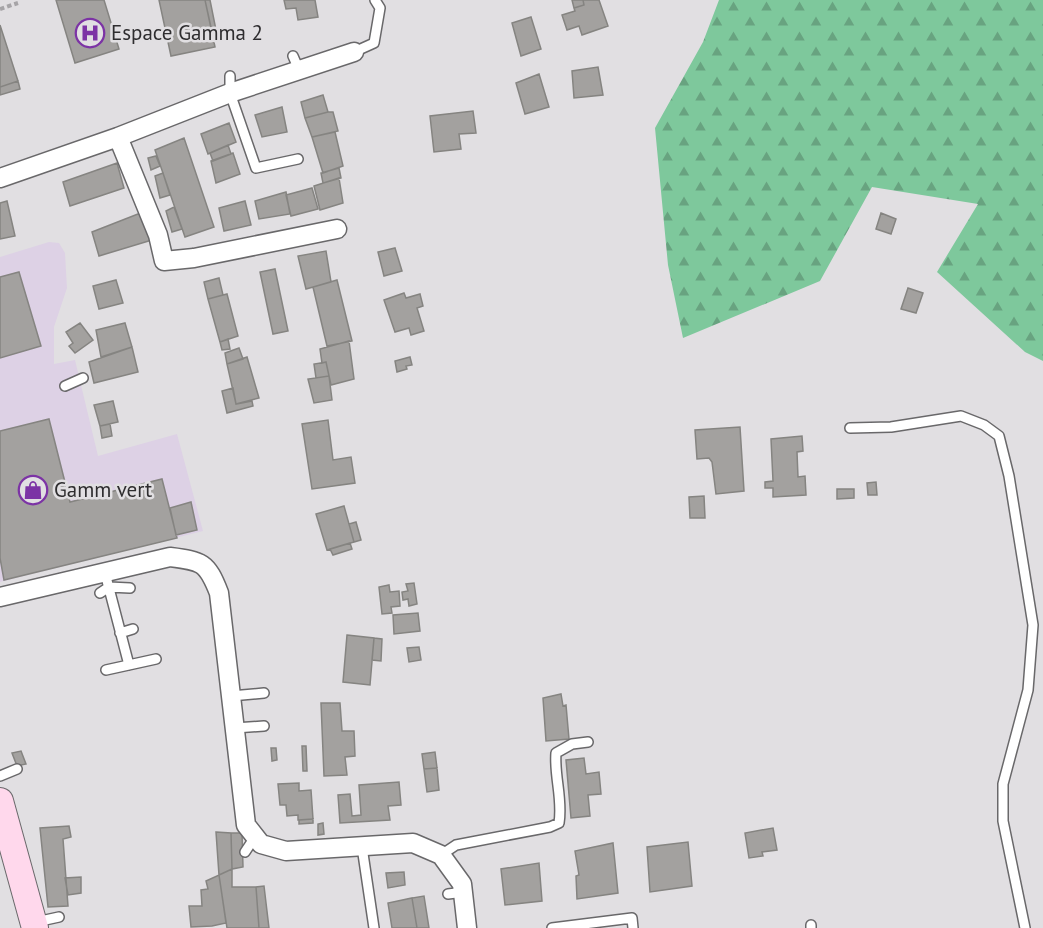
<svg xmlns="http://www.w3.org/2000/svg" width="1043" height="928" font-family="'PT Sans',sans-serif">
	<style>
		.commercial { fill: #ddd1e5 }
		.forest { fill: url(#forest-firs) }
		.building { fill: #a3a19f; stroke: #858481; stroke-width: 1.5 }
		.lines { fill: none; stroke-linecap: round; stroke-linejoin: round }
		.lane-casing { stroke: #69686a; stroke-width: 12 }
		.street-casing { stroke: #69686a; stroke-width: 21 }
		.secondary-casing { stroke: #69686a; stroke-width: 28 }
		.path { stroke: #a6a4a7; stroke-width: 4; stroke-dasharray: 4.5 3; stroke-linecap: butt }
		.lane { stroke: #fff; stroke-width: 9 }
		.street { stroke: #fff; stroke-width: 18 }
		.secondary { stroke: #ffd8ec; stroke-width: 26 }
		.labels { text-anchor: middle; stroke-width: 5; stroke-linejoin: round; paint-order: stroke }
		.poi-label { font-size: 21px; fill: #2e2d2f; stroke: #e1dfe2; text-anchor: start }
	</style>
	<defs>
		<pattern id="forest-firs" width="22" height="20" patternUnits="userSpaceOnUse" patternTransform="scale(1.5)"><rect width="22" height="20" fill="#7ec89c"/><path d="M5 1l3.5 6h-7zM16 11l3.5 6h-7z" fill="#68a380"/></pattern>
	</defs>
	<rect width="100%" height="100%" fill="#e1dfe2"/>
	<path class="commercial" d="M49 242 59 243 65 253 67 288 54 327V364L75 360 98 456 177 434 203 531 0 582V257Z"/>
	<path class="forest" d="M719 0H1043V361L1025 352 937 272 978 204 872 187 820 281 683 338 668 265 655 128 703 42Z"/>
	<path class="building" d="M56 0H104L119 49 75 63Z
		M159 0H205L215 47 171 56Z
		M205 0H210L218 40 214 41Z
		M284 0H315L318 17 298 20 296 8 286 9Z
		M572 0H583L584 5 574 8Z
		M583 0H599L608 26 582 35 579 26 567 30 562 15 575 11 574 8 584 5Z
		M531 17 541 49 521 56 512 23Z
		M0 25 18 81 0 87Z
		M598 67 603 95 574 98 572 71Z
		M539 74 549 107 525 114 516 83Z
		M18 81 20 89 0 95V87Z
		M323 95 328 112 305 118 301 102Z
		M282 107 287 132 262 137 255 115Z
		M473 111 476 133 459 134 461 149 434 152 430 116Z
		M328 112H333L338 131 312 137 305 118Z
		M229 123 236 142 208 154 201 134Z
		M335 132 343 166 323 173 312 137Z
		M184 138 214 227 185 237 155 150Z
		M228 145 231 154 213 161 210 153Z
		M233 153 240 174 216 183 211 161Z
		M156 156 160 166 151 170 148 158Z
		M117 163 124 188 70 206 63 182Z
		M339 168 341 178 323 183 321 173Z
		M163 173 170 195 160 198 155 176Z
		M339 178 343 203 320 210 314 186Z
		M312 188 318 209 291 216 286 195Z
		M286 192 290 214 259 219 255 201Z
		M7 201 15 236 0 239V203Z
		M245 201 251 225 224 231 219 208Z
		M174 207 182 229 172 232 166 211Z
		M143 212 152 240 99 256 92 232Z
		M881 213 896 219 891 234 876 229Z
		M395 248 402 271 384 276 378 252Z
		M326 251 331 282 306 289 298 256Z
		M275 269 288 331 273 334 260 272Z
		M19 272 41 346 0 358V277Z
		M219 278 223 295 208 299 204 282Z
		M116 280 123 303 99 309 93 286Z
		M337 280 352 341 327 346 313 287Z
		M908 288 923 293 916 313 901 309Z
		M404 293 406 298 420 294 423 306 417 308 424 331 411 335 409 328 395 332 384 300Z
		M227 294 238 336 220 342 208 299Z
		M80 323 93 340 75 353 69 346 73 343 66 332Z
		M125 323 132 347 101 357 96 330Z
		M228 339 230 349 222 350 220 342Z
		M349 341 354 379 331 385 326 362 322 363 320 349Z
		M132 347 138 372 94 383 89 362Z
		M239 348 243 359 227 364 225 353Z
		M247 357 259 398 236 404 227 364Z
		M410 357 412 365 406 366 407 369 397 372 395 361Z
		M326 362 329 376 316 378 314 364Z
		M329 376 332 400 314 403 308 379Z
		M233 388 236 404 252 401 253 406 227 413 222 391Z
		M113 401 118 422 100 426 94 405Z
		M49 419 70 502 162 479 177 538 4 580 0 558V431Z
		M328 420 333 460 351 457 355 483 312 489 302 424Z
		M110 424 112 436 102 438 100 426Z
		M740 427 744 491 716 494 712 462 709 458 697 459 695 430Z
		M802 436 803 451 797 452 798 477 805 476 806 495 773 497V488H765V482L773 481 771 439Z
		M876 482 877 495H868L867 483Z
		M837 489H854V498L837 499Z
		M704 496 705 518H690L689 497Z
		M191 502 197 530 176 535 170 508Z
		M344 506 354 542 327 550 316 514Z
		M356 522 361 540 354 542 349 524Z
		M350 543 352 549 333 555 330 549Z
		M414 583 417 604 409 606 408 599 403 600 402 592 408 591 406 584Z
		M389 585 390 592 399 591 400 606 391 607 392 613 382 614 379 587Z
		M418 613 420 631 394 634 393 615Z
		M347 635 374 638 370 685 343 682Z
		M374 638 382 639 381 661 372 660Z
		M419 647 421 660 409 662 407 648Z
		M561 694 563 706 566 705 569 739 546 741 543 698Z
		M321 703H340L342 731H354L355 756 345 757 347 775 324 776Z
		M302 746H306L307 771H303Z
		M271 748H276L277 760 272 761Z
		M21 751 26 764 17 766 12 753Z
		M435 752 437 768 424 769 422 754Z
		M584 758 586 774 599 772 601 794 588 795 590 816 571 818 566 760Z
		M437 768 439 790 427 792 424 769Z
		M399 782 401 805 388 806 390 820 340 823 338 795 350 794 352 816 361 815 359 785Z
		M299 783V791L311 790 313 819 298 820V815L287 816 286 805H280L278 784Z
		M313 819V823L299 824V820Z
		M323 823 324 834 318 835V824Z
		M69 826 71 837 63 839 68 906 48 907 40 828Z
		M773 828 777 850 762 852 763 856 749 858 745 833Z
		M216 832 231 833 232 869 219 875Z
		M231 833H242L243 867 232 869Z
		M688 842 692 886 650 892 647 847Z
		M613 843 618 893 577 899 576 876 579 875 575 851Z
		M539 863 542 901 505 905 501 869Z
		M232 869V887H256L259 928H227L219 875Z
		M404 872 405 885 388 888 386 873Z
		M219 875 226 923 212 926 191 927 189 906H202L201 890 208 889 206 881Z
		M81 877V893L68 895 65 878Z
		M264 886 269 928H259L256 887Z
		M424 896 429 928H417L412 898Z
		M412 898 417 928H392L388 903Z"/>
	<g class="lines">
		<g class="lane-casing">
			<path id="lane" d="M354 52 374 43 380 8 375 0
				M293 56 299 70
				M230 76V93L256 168 298 159
				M65 386 83 378
				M850 428 891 427 961 416 984 425 999 436 1009 476 1033 625 1028 690 1003 784V821L1025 928
				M105 573 129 665
				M100 593 109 587 130 588
				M120 633 133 629
				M106 670 156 659
				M231 696 264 693
				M235 728 264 726
				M0 776 17 769
				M362 847 374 928
				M245 852 255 837
				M441 855 456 845 550 827 559 823C563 799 554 776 556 753L572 744 588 742
				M448 894 464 892
				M36 922 59 917
				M811 925V928
				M552 928 632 918 633 928"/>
		</g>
		<g class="street-casing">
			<path id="street" d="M118 137 158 235 164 261 194 258 337 229
				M0 178 118 137 230 93 354 52
				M0 597 170 557C202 561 207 562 219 593L246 825 261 844 286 851 413 843 441 855 462 884 467 928"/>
		</g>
		<g class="secondary-casing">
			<path id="secondary" d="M0 801 35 928"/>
		</g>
		<path class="path" d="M0 9 18 3"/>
		<use href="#lane" class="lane"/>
		<use href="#street" class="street"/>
		<use href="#secondary" class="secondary"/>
	</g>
	<defs>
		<g id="hospital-ring" transform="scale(1.5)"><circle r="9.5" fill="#e1dfe2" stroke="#7c33a5" stroke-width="1.5"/><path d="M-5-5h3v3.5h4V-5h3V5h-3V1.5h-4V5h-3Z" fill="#7c33a5"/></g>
		<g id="shop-ring" transform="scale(1.5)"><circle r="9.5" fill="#e1dfe2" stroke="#7c33a5" stroke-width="1.5"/><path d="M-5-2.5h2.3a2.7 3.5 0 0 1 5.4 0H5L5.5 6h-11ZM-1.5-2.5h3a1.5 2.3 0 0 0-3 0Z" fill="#7c33a5"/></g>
	</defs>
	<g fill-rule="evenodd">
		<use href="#hospital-ring" x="90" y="33"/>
		<use href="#shop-ring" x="33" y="490"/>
	</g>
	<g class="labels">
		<g class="poi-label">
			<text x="111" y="40">Espace Gamma 2</text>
			<text x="54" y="497">Gamm vert</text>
		</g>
	</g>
</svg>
